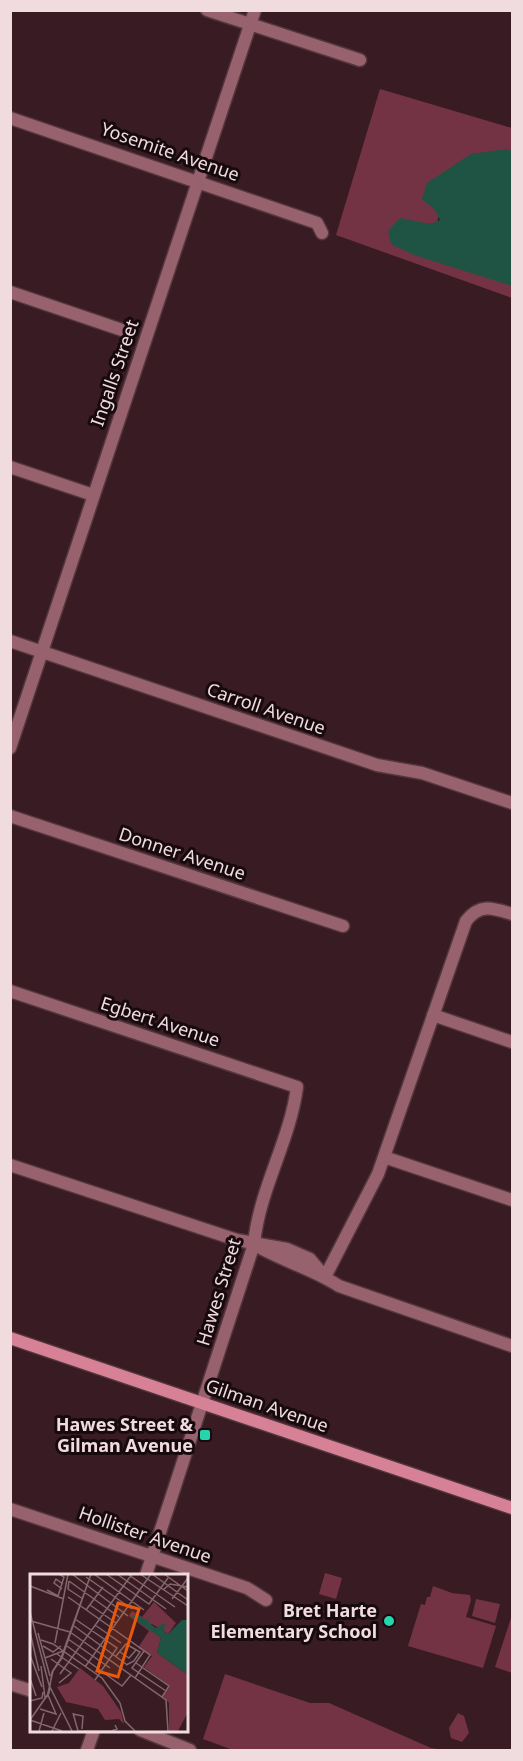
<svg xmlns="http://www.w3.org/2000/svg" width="523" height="1761" font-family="'Noto Sans',sans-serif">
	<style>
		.green { fill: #743345 }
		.water { fill: #1f5344 }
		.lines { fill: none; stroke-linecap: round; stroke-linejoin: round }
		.street-casing { stroke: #53373d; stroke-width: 15 }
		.secondary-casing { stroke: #53373d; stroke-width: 15 }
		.street { stroke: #97616d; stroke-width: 12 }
		.secondary { stroke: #d78196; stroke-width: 12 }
		.poi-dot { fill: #27d5ad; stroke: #170a0e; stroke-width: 2 }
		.labels { text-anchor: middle; stroke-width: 6; stroke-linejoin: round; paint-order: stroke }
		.street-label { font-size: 18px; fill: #f0dbdf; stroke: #170a0e }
		.poi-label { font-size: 18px; font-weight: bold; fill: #f0dbdf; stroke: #170a0e; text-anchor: end }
		.inset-road { fill: none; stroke: #82686e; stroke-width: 1.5 }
		.view { fill: #e8590c; fill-opacity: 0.15; stroke: #e8590c; stroke-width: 3 }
		.inset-edge { fill: none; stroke: #f0dbdf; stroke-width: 3 }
	</style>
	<rect width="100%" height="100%" fill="#391c23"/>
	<path class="green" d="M380 89 512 128V174L441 205 431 250 512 279V298L336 235Z
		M325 1573 342 1578 336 1599 319 1594Z
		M433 1586 452 1593 470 1595 471 1600 466 1617 496 1626 483 1668 408 1646 421 1604 425 1605 427 1597H430Z
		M476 1599 500 1604 495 1623 472 1616Z
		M512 1615V1673L495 1667Z
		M225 1674 310 1703H329L431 1748 444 1750H233L203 1739Z
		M458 1713 464 1716 469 1733 462 1742 451 1738 449 1728Z"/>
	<path class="water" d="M506 149 512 151V286L414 255 391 244 388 231 400 218 430 224 440 220 435 210 422 199 427 183 471 154Z"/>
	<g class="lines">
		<g class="street-casing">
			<path id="street" d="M207 10 360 60
				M10 118 317 223 322 233
				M10 292 128 332
				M10 467 93 495
				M10 641 377 765 422 773 512 803
				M10 748 255 10
				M10 816 343 926
				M10 991 297 1087C290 1141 259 1190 254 1244L146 1575
				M433 1015 512 1042
				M384 1157 512 1200
				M10 1165 237 1240 287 1249 310 1259 325 1277
				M255 1245C282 1261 313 1269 339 1286L512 1346
				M325 1277 378 1174 466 921C480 903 493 908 512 914
				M10 1509 247 1588 266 1600
				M10 1684 32 1691
				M140 1730 190 1750
				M87 1750 94 1730"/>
		</g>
		<g class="secondary-casing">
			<path id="secondary" d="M10 1338 512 1508"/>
		</g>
		<use href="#street" class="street"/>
		<use href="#secondary" class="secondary"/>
	</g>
	<g class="poi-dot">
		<rect x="199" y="1429" width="12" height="12" rx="3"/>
		<circle cx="389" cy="1621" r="6"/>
	</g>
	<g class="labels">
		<g class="street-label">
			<text transform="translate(170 152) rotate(19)" y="6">Yosemite Avenue</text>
			<text transform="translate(115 373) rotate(-71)" y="6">Ingalls Street</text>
			<text transform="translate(266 709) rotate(19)" y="6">Carroll Avenue</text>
			<text transform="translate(182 854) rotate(18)" y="6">Donner Avenue</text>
			<text transform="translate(160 1022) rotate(18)" y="6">Egbert Avenue</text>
			<text transform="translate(219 1292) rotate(-73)" y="6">Hawes Street</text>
			<text transform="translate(267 1406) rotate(19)" y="6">Gilman Avenue</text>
			<text transform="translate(145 1535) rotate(19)" y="6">Hollister Avenue</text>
		</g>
		<g class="poi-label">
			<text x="193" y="1431">Hawes Street &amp;<tspan x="193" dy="21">Gilman Avenue</tspan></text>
			<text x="377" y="1617">Bret Harte<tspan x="377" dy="21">Elementary School</tspan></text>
		</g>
	</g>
	<g transform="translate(30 1574)">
		<rect width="158" height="158" fill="#391c23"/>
		<path d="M124 28 146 49 138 60 122 50 115 51 131 64 127 79 157 100V140L148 157H139V129L133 122 140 112 114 93 122 82 108 74 119 57 99 42 102 37 112 43ZM50 94 73 112 91 138 94 150 89 145 75 146 68 135 36 128 27 113 39 109Z" fill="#743345"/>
		<path d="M106 40 116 46 119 43 118 48 126 54 135 49 134 58 138 60 152 46H157V100L127 79 131 64 101 43Z" fill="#1f5344"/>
		<path class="inset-road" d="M42 0 98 42M64 0 114 36M76 0 119 30 138 4M87 0 136 35M110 0 158 32M122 0 158 26M134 0 158 17M99 1 145 33M56 3 102 35M39 7 89 43M39 7 38 15 53 25M0 12 34 25M32 15 24 9 26 5 33 10M17 16 28 22 34 3 29 0M133 16 140 10 158 13M38 23 120 81 105 104M142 25 158 4M60 31 86 49M56 36 73 13M0 38 19 111 42 157M45 45 87 74 65 106M1 47 40 58M65 51 91 69M44 52 96 90M0 58 9 97M40 58 136 126 138 157M8 59 20 102M38 65 80 94M11 66 23 70 72 104 90 129 95 147 105 157M25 69 38 0M13 72 23 78 31 72M37 72 92 112 101 101M114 77 102 94 136 117M90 78 99 84 106 76M27 80 49 95M0 81 12 113M86 82 96 70 110 78 104 87 96 91M15 84 33 77M21 85 41 99 29 109M106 89 139 112 132 123M11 92 15 124M55 93 121 0M30 100 102 0M0 104 6 122M17 123 23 97 32 84 61 0M0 127 12 124 13 118M10 135 26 140 18 121M43 139 48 157M43 140 53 142 52 155M0 146 32 157M0 146 18 120M0 146 19 119 22 98 31 84 61 0M9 157 14 139M22 157 31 139M47 157H81L87 155 85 151"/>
		<path class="view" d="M88 29 109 35 88 103 67 97Z"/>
		<rect width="158" height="158" class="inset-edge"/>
	</g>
	<rect width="523" height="1761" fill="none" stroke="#f0dbdf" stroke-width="24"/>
</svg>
